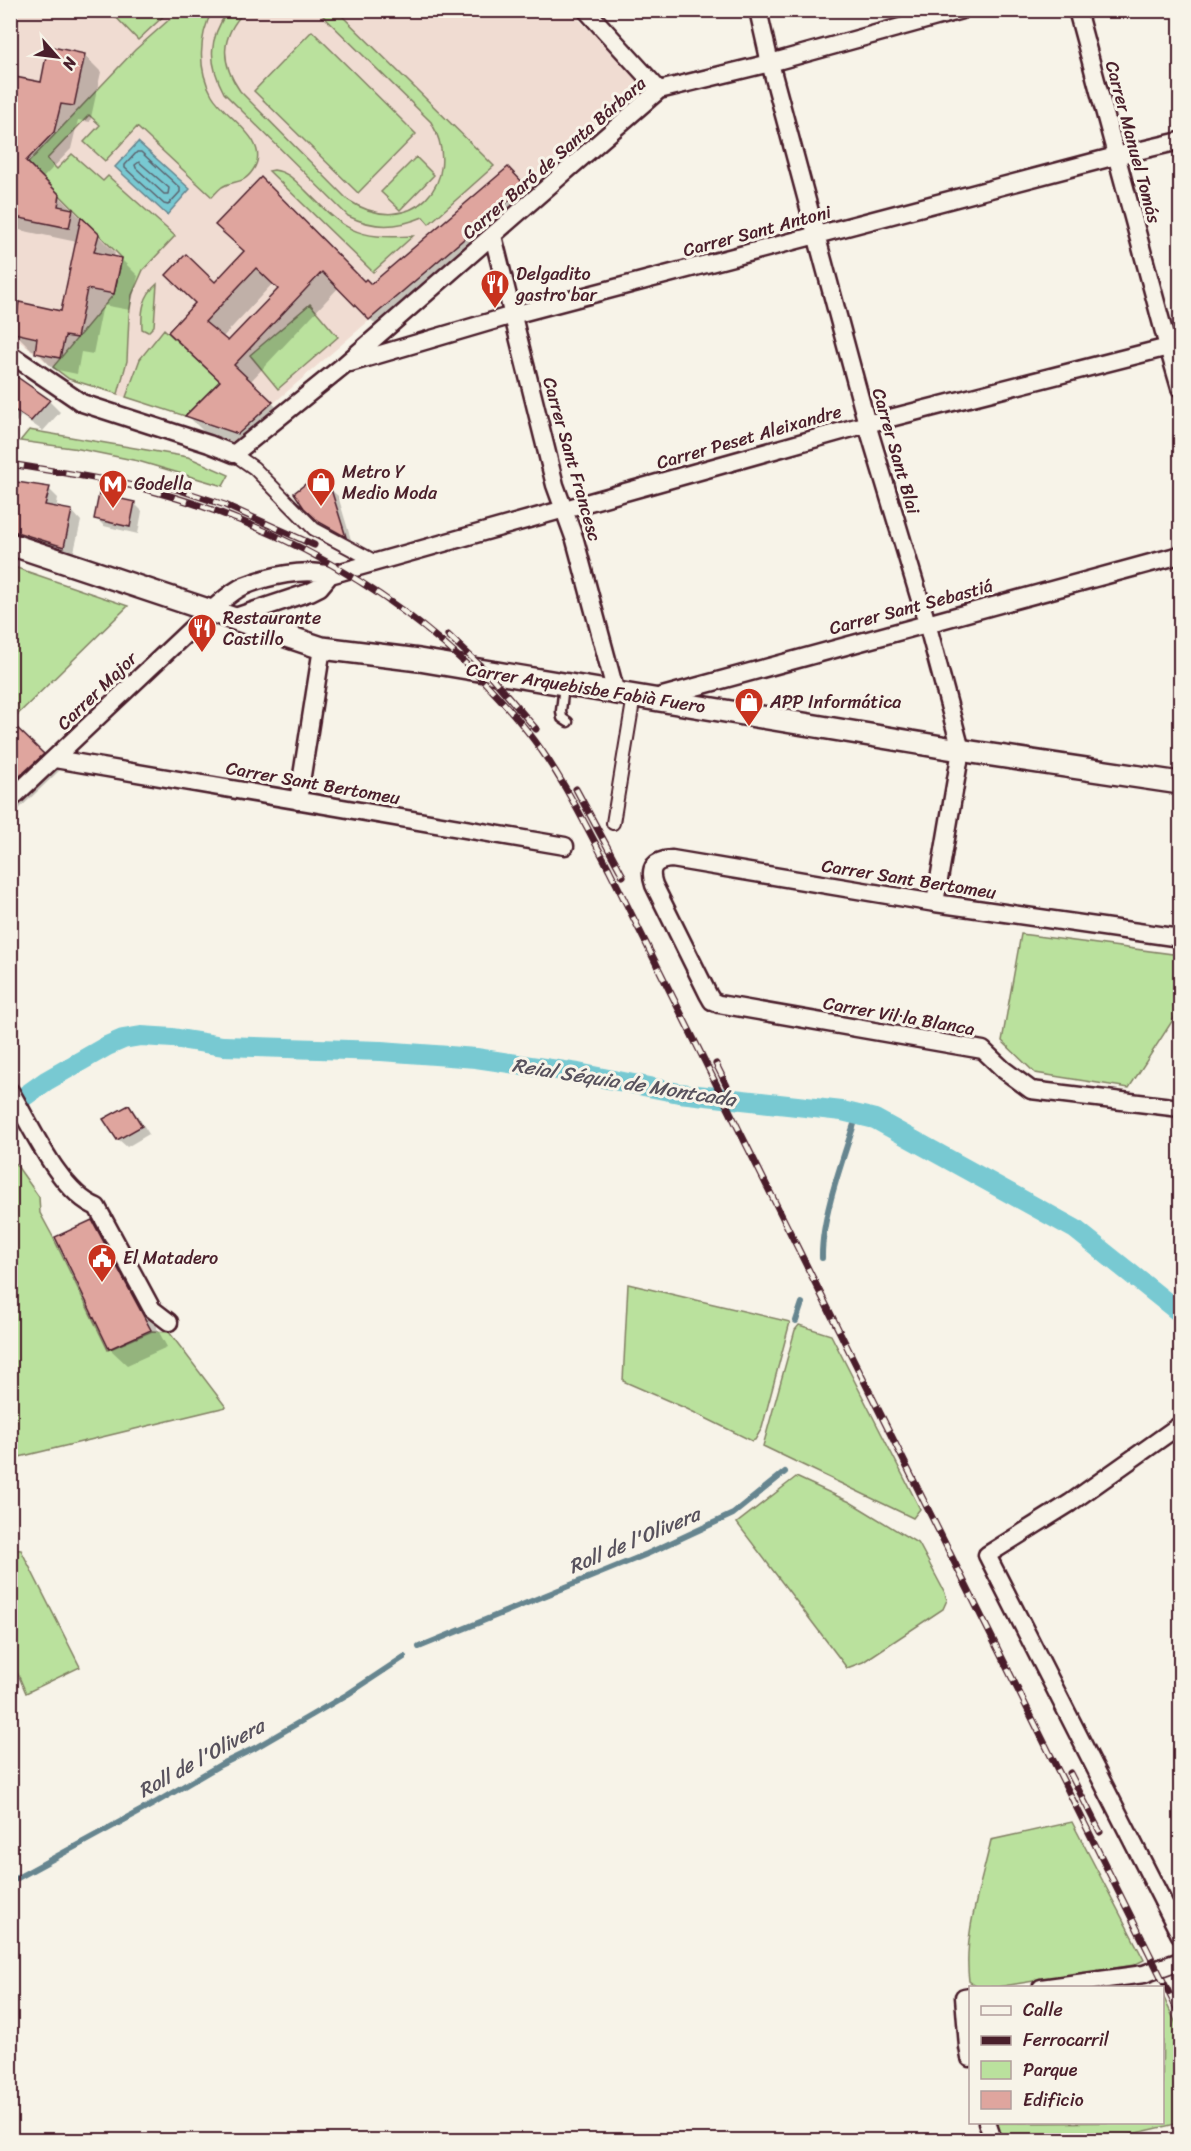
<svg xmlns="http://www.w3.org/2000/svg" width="1191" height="2151" font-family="Sriracha,sans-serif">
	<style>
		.built { fill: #f0dcd2 }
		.green { fill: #bae19d; stroke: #828064; stroke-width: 1.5 }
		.water { fill: #78c9d2; stroke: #66858f; stroke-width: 1.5 }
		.shadow { fill: #0003; fill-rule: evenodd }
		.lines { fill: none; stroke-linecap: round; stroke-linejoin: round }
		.shore { stroke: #5c636e; stroke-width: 1.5 }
		.stream { stroke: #66858f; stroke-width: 6 }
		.canal { stroke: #78c9d2; stroke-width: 20 }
		.building { fill: #dfa59e; stroke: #4a1f2b; stroke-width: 1.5; fill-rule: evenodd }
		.service-casing { stroke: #4a1f2b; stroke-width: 13 }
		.pedestrian-casing { stroke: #4a1f2b; stroke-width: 16 }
		.minor-casing { stroke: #4a1f2b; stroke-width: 21 }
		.tertiary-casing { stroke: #4a1f2b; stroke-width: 26 }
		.service { stroke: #f7f3e8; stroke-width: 8 }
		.pedestrian { stroke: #f7f3e8; stroke-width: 12 }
		.minor { stroke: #f7f3e8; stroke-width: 16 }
		.tertiary { stroke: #f7f3e8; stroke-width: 21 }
		.rail-casing { stroke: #4a1f2b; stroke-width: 7 }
		.rail { stroke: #f7f3e8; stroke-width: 4.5; stroke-dasharray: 14; stroke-linecap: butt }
		.labels { text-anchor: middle; stroke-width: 6; stroke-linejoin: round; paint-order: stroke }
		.street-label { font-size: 18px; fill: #4a1f2b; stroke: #f7f3e8 }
		.poi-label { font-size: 18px; fill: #4a1f2b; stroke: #f7f3e8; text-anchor: start }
		.water-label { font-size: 20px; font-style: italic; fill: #58525d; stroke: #f7f3e8 }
	</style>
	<rect width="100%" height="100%" fill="#f7f3e8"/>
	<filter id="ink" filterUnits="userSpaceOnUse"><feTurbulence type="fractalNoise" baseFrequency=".0167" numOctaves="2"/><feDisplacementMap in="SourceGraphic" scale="12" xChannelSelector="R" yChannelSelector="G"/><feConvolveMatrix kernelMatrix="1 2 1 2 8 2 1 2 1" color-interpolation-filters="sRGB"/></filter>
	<g filter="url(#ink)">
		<path class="built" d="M10 11H570L644 83 238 434 69 379 11 335Z"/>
		<path class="green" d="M110 11H169L138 40Z
			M179 11H212C199 37 197 69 212 95 224 117 273 141 253 170 242 186 235 179 222 187 218 190 215 194 212 197L137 127 105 161 84 142 100 125 89 115 47 159 57 169 72 154 103 181 108 176 175 236 143 270 132 295 129 316 127 361 118 394 69 379 53 367 114 294 122 258 28 163 135 50Z
			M228 11H245C220 37 220 62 240 91L348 200C410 241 466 182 431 122L318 11H337L494 166 429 224 423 217C397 228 374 229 348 216L224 93C208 63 208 39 228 11Z
			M312 31 416 134 358 193 254 91Z
			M416 157 434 175 400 210 381 192Z
			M274 170C288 172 294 180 304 189 344 229 354 240 413 236L373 272 269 171Z
			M157 284 154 326 148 332 142 329C141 311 143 296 157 284Z
			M310 304 338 337 278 389 250 355Z
			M164 329 220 381 185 416 126 397 140 359Z
			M29 430 188 457 229 475 223 486 138 461 79 449 20 441Z
			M11 566 128 606 11 721 10 566Z
			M1021 934 1180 955V1009L1129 1088 1035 1073 1002 1041Z
			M10 1156 39 1197 40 1213 53 1237 108 1350 152 1331 169 1332 226 1407 11 1459Z
			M628 1284 790 1322 762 1428 755 1440 752 1441 685 1408 623 1381Z
			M799 1325 831 1335 920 1509 913 1518 763 1446 795 1330Z
			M796 1477 850 1502 919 1544 945 1593 947 1600 943 1609 863 1662 847 1668 737 1523Z
			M10 1549 21 1550 80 1667 26 1693 11 1658Z
			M1072 1822 1144 1960 1134 1965 997 1987H977L969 1981C963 1934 981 1886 991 1840Z
			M1163 1996 1180 2032V2123L1106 2140H1002L994 2123 1162 2122Z"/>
		<path class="water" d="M138 142 190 189 167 215 115 167Z"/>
		<path class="shadow" d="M84 55 101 72 90 122 78 120 71 149 42 179 115 253 113 258 121 259 138 276 130 310 103 305 93 354 81 352 77 374 53 369 37 351 32 350 15 333 62 313 77 242 10 228V77L42 84Z
			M507 169 541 203 386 335 339 287 250 382 289 419 255 449 204 432 188 416 222 381 187 349 215 284 245 252 364 283 371 286ZM273 283 280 289 228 343 222 338Z
			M10 373 49 401 60 412 43 431 21 416 17 422 10 419Z
			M10 482 49 489 58 498 56 509 72 511 81 521 73 556 10 536Z
			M329 488 338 496 352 543 329 530 306 507Z
			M134 503 142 511 138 534 104 526 96 518Z
			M10 723 59 771 19 809 11 820Z
			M129 1107 137 1115 149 1134 127 1147 118 1139Z
			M92 1222 109 1239 167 1347 127 1365 110 1349 57 1237Z"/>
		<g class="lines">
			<path class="shore" d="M137 152H141L180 188V192L168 205 164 204 125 168V165Z
				M139 162 169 188 168 194H164L136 168 135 165Z"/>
			<path class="stream" d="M822 1258C821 1217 844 1156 857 1115
				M796 1321 802 1303
				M419 1647 647 1554 733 1514 785 1472
				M10 1882 155 1803 220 1765 255 1748 348 1694 404 1657"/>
			<path class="canal" d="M25 1096 46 1081 107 1046 123 1039 141 1036 173 1038 223 1046 381 1051 476 1058 578 1073 679 1093 842 1111 875 1119 1075 1229 1180 1313"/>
		</g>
		<path class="building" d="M48 46 85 54 74 106 61 104 54 132 26 161 60 195 58 206 73 209 69 228 10 216V76L41 82Z
			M508 167 526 186 369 320 322 272 234 365 273 402 238 434 185 416 220 381 168 332 195 303 166 275 186 254 215 282 244 251 215 225 261 177 364 281 366 279 371 284ZM256 268 278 289 228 341 205 322Z
			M81 217 99 234 94 252 122 258 114 294 87 289 77 338 65 336 60 358 35 353 37 338 14 333 19 302 61 311Z
			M10 372 50 400 31 421 10 407Z
			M10 481 50 487 45 505 72 510 64 547 10 530Z
			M308 482 330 486 346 537 319 522 304 508 294 493Z
			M99 494 135 502 130 527 94 519Z
			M10 721 44 754 10 785Z
			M129 1105 142 1126 117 1140 103 1119Z
			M92 1220 151 1330 109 1349 55 1237Z"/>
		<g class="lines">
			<g class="service-casing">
				<path id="service" d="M564 685 561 711 562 718 568 722"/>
			</g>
			<g class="pedestrian-casing">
				<path id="pedestrian" d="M234 454 254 468 314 529 374 561
					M613 823 634 696"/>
			</g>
			<g class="minor-casing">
				<path id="minor" d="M586 10 659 90
					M758 10 770 63 867 424 927 623 961 750 935 903
					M1077 10 1168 347 1180 388
					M493 236 555 485 575 540 616 693
					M10 354 82 403 209 444 234 454 344 365 659 90 770 63 962 10
					M350 363 513 315 1116 156 1180 141
					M330 575 867 424 1180 344
					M232 618 310 592 320 587 330 575
					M655 698 1180 555
					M55 759 565 846
					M10 800 210 611C220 603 232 591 244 586 268 576 304 568 330 575
					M298 801 322 648
					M1180 938 935 903 672 859C655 860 648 867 654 885L708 994 712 1001 719 1004 983 1050 1004 1070 1031 1090 1180 1108
					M10 1091C31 1125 59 1192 97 1207L152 1309 169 1322
					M1180 1425 1070 1503 987 1555 1180 1935
					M1041 1988 1144 1974 1180 1961
					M970 1996 964 1997 968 2047 970 2058
					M987 2122 993 2140"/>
			</g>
			<g class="tertiary-casing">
				<path id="tertiary" d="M10 544 322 648 419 660 972 752 1180 783"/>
			</g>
			<use href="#service" class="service"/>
			<use href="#pedestrian" class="pedestrian"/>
			<use href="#minor" class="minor"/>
			<use href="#tertiary" class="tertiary"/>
			<g class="rail-casing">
				<path id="rail" d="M10 464C57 472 104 478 149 490 297 530 433 611 528 732 561 774 584 822 609 869L1180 2015
					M161 484 225 505 314 545
					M448 635 488 673 536 729
					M576 789 623 876
					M716 1064 735 1102
					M1070 1773 1100 1832"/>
			</g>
			<use href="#rail" class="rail"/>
		</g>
	</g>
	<defs>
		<g id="restaurant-pin" transform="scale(1.5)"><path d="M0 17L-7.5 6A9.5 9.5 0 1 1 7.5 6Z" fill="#c8321e" stroke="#f7f3e8"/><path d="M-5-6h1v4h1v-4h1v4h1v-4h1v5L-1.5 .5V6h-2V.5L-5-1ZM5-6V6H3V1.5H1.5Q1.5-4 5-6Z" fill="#fff"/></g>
		<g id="shop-pin" transform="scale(1.5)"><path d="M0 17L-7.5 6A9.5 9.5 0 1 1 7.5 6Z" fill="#c8321e" stroke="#f7f3e8"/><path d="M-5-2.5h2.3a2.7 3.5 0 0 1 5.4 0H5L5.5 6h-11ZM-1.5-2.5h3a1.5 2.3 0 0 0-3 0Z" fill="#fff"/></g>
		<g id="metro-pin" transform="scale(1.5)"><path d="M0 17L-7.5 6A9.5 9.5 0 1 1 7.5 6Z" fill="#c8321e" stroke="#f7f3e8"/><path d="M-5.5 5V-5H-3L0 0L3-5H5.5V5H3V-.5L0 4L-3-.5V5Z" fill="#fff"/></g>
		<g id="civic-pin" transform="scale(1.5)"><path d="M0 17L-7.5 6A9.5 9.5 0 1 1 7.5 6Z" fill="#c8321e" stroke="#f7f3e8"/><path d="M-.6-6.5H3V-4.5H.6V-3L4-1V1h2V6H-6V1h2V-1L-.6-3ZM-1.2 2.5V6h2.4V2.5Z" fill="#fff"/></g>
	</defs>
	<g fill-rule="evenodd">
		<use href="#restaurant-pin" x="495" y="284"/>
		<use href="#shop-pin" x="321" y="482"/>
		<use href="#metro-pin" x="113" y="484"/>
		<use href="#restaurant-pin" x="202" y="628"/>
		<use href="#shop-pin" x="749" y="702"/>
		<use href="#civic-pin" x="102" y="1258"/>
	</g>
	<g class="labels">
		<g class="street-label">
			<text transform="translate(1133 142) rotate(75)" y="6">Carrer Manuel Tomás</text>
			<text transform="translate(554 158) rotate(-41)" y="6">Carrer Baró de Santa Bárbara</text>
			<text transform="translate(757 231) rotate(-15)" y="6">Carrer Sant Antoni</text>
			<text transform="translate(749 437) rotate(-16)" y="6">Carrer Peset Aleixandre</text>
			<text transform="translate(896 451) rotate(74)" y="6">Carrer Sant Blai</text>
			<text transform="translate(572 459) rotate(74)" y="6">Carrer Sant Francesc</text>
			<text transform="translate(911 607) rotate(-15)" y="6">Carrer Sant Sebastiá</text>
			<text transform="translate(586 688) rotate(9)" y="6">Carrer Arquebisbe Fabià Fuero</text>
			<text transform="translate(97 691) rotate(-44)" y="6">Carrer Major</text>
			<text transform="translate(313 783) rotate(10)" y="6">Carrer Sant Bertomeu</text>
			<text transform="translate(909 879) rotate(9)" y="6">Carrer Sant Bertomeu</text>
			<text transform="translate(899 1016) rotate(10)" y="6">Carrer Vil·la Blanca</text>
		</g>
		<g class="poi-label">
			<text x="516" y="280">Delgadito<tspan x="516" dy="21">gastro bar</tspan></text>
			<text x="342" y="478">Metro Y<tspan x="342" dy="21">Medio Moda</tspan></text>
			<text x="134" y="490">Godella</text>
			<text x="223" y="624">Restaurante<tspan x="223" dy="21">Castillo</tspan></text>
			<text x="770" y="708">APP Informática</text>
			<text x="123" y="1264">El Matadero</text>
		</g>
		<g class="water-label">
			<text transform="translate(624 1082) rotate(9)" y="7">Reial Séquia de Montcada</text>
			<text transform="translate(634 1540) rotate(-23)" y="7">Roll de l'Olivera</text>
			<text transform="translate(201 1758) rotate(-29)" y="7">Roll de l'Olivera</text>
		</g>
	</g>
	<rect width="1191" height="2151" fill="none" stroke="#f7f3e8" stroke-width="36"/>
	<rect x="18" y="18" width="1155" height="2115" fill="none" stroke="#4a1f2b" stroke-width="2" filter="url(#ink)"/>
	<rect x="969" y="1986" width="195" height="138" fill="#f7f3e8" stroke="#b29e9c" stroke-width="1.5"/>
	<rect x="981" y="2006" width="30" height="9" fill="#f7f3e8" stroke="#b29e9c" stroke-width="1.5"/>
	<text x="1023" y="2016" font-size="18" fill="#4a1f2b">Calle</text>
	<rect x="981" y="2036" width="30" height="9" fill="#4a1f2b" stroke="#b29e9c" stroke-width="1.5"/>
	<text x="1023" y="2046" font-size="18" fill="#4a1f2b">Ferrocarril</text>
	<rect x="981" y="2061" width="30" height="18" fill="#bae19d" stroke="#b29e9c" stroke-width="1.5"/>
	<text x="1023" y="2076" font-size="18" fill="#4a1f2b">Parque</text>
	<rect x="981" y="2091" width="30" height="18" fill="#dfa59e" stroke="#b29e9c" stroke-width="1.5"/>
	<text x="1023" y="2106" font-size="18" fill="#4a1f2b">Edificio</text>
	<g transform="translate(57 57) rotate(118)" stroke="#f7f3e8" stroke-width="4.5" paint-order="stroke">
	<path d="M0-4.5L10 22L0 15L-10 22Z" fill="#4a1f2b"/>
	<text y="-9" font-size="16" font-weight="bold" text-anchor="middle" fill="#4a1f2b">N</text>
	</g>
</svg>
